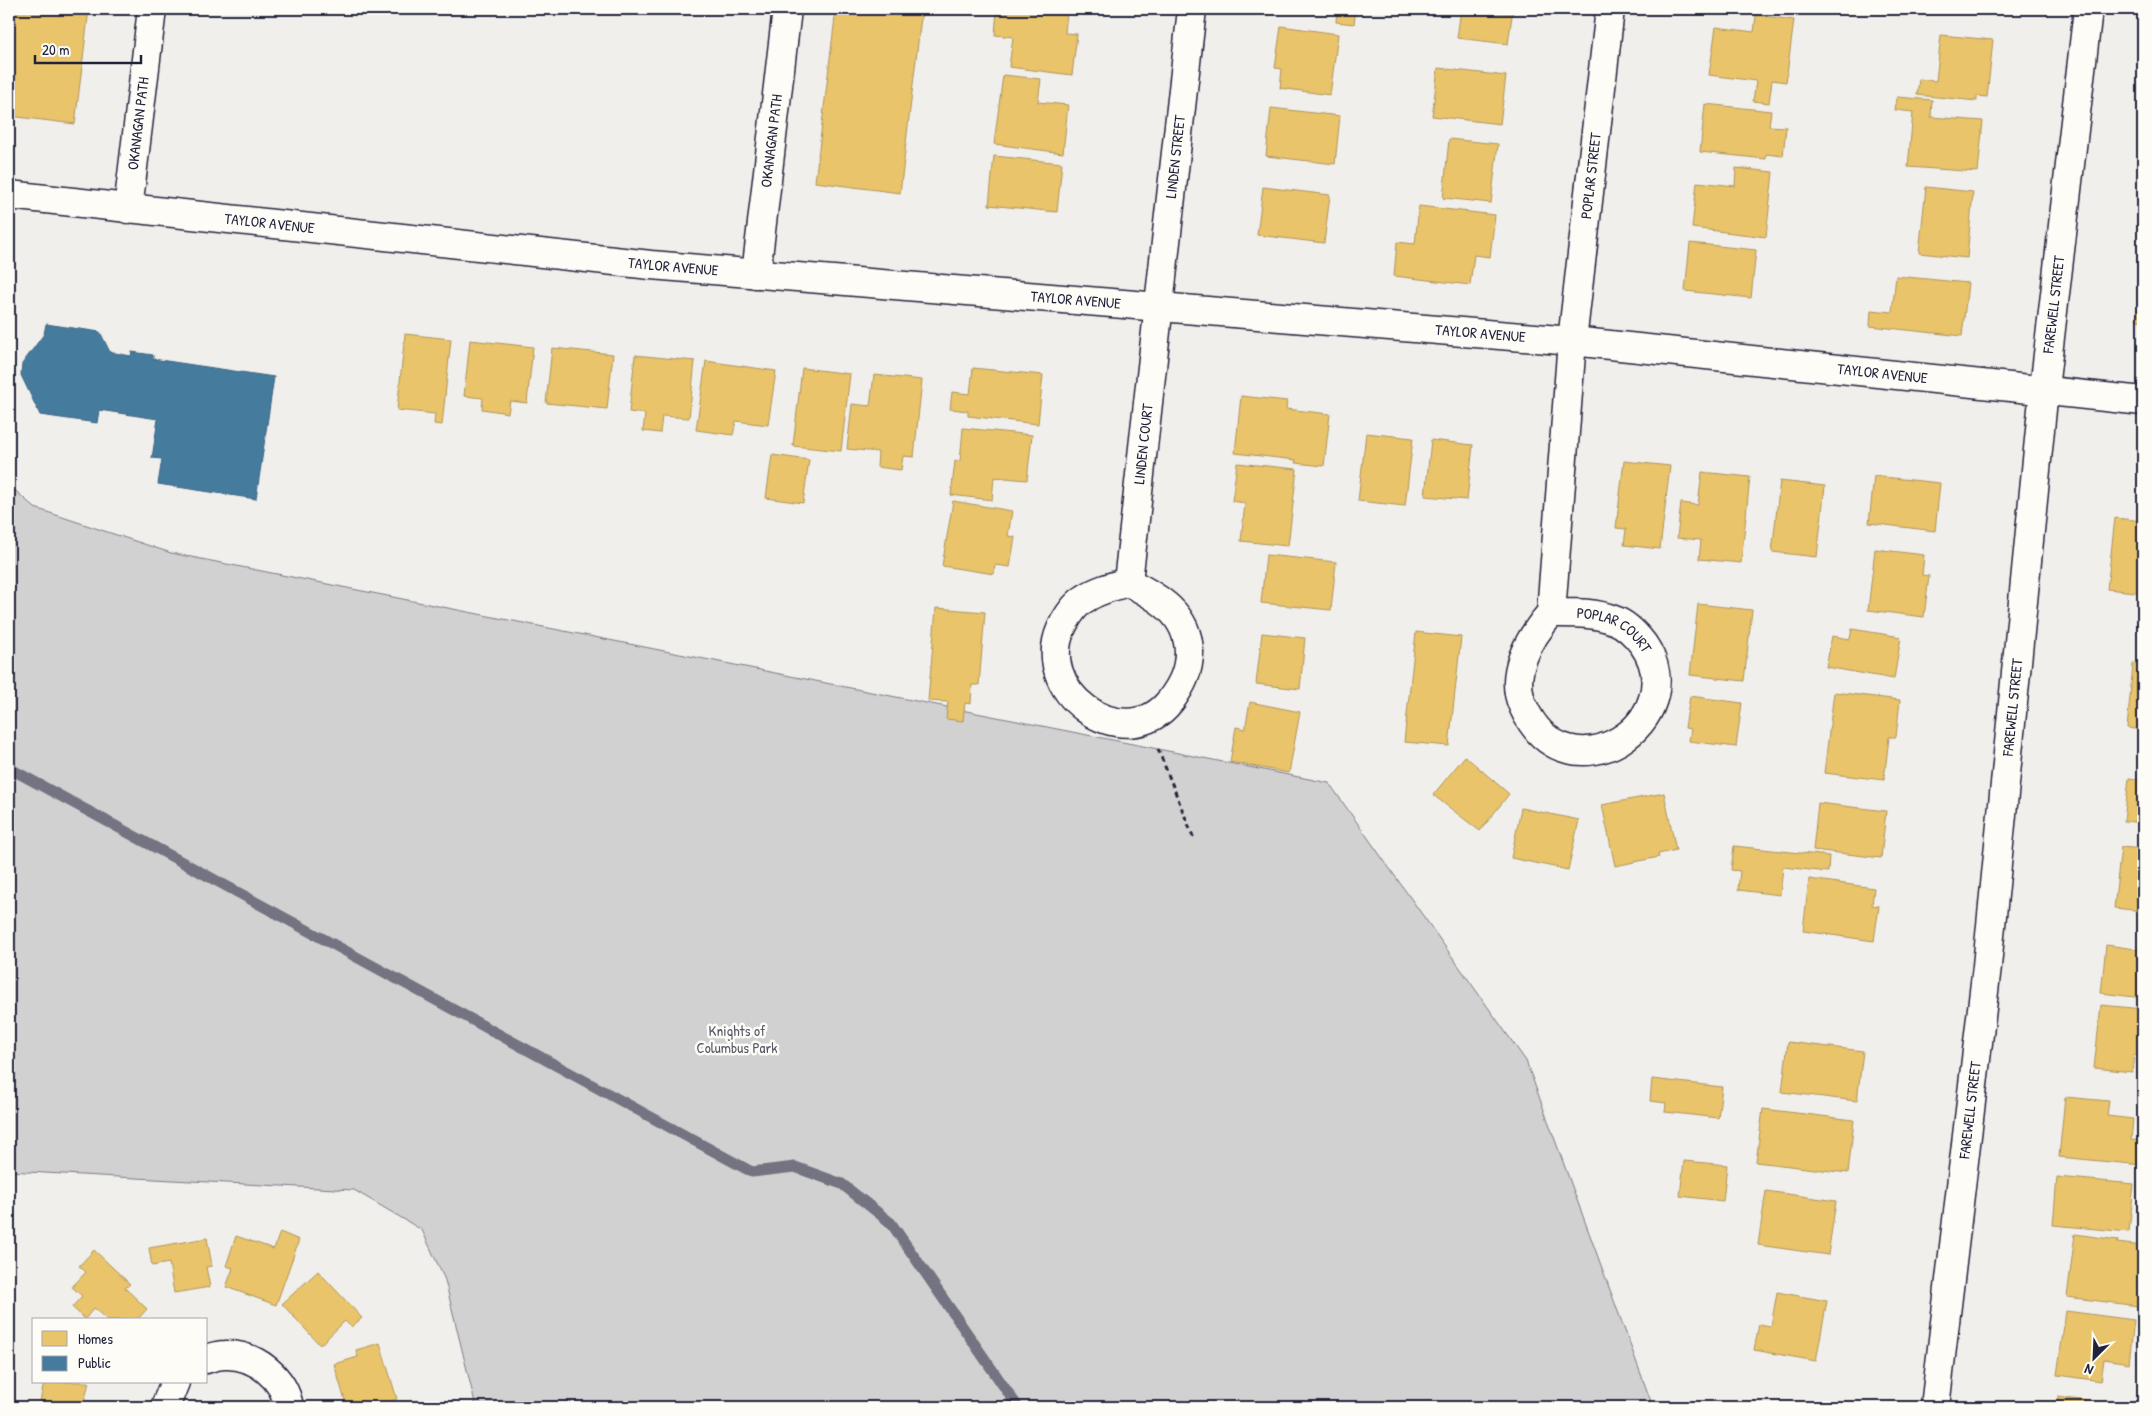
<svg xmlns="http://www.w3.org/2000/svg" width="2152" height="1416" font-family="'Patrick Hand',sans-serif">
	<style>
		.green { fill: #d2d1d1; stroke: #7a7a86 }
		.homes { fill: #e9c46a; stroke: #ad935c }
		.public { fill: #457b9d; stroke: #3a6080 }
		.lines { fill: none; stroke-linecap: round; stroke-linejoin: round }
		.stream { stroke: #737381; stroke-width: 11 }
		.street-casing { stroke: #22223b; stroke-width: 31 }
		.path { stroke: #22223b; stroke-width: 3; stroke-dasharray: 5 4; stroke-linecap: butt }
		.street { stroke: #fdfcf7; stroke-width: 28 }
		.labels { text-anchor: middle; stroke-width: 5; stroke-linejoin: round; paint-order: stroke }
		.street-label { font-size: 15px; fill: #22223b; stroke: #fdfcf7 }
		.park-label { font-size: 15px; fill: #575768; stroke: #fdfcf7 }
	</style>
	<rect width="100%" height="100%" fill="#f0efec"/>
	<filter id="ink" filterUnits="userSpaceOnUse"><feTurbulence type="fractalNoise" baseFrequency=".02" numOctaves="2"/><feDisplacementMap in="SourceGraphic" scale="10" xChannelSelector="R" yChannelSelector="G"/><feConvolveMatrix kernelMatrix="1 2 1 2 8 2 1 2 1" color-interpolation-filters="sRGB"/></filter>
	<g filter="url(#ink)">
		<path class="green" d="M9 485 35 508 171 553 1329 783 1526 1061 1653 1407H476L445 1280 422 1230 354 1190 9 1171Z"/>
		<path class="homes" d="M9 9H89L75 124 9 116Z
			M836 9H922L900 193 815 182Z
			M997 9H1039L1067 12 1065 33 1077 34 1072 75 1009 67 1013 37 995 35Z
			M1337 9H1356L1354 24 1336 22Z
			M1461 9H1513L1508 44 1457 38Z
			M1953 9H1996L1995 13Z
			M1756 15 1794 20 1786 82 1772 80 1769 103 1753 101 1756 81 1709 75 1716 27 1754 32Z
			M1281 26 1338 34 1330 95 1280 88 1282 69 1275 68Z
			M1941 35 1993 40 1987 97 1977 96V101L1917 95 1919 79 1936 81Z
			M1438 68 1506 76 1500 124 1432 116Z
			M1003 75 1041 79 1038 102 1068 105 1063 153 994 144Z
			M1897 97 1932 100 1931 117 1983 121 1978 172 1908 167 1913 112 1895 110Z
			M1705 104 1771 111 1769 126 1786 127 1783 156 1766 154V159L1700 152Z
			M1271 108 1340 116 1335 164 1266 156Z
			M1449 139 1498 144 1491 203 1443 198Z
			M994 156 1062 163 1057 212 989 205Z
			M1736 168 1773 172 1766 237 1692 228 1697 182 1735 186Z
			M1263 187 1330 195 1324 243 1257 235Z
			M1926 187 1973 192 1967 258 1919 253Z
			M1419 206 1495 215 1490 257 1474 255 1470 285 1394 276 1397 242 1415 244Z
			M1690 243 1756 250 1751 298 1685 291Z
			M2143 265V321L2137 320Z
			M1896 276 1968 283 1962 336 1870 326 1871 310 1892 312Z
			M405 334 451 339 442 425 434 424 435 414 397 410Z
			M470 340 533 347 527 403 510 401 508 413 482 409 483 398 464 396Z
			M552 348 613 354 607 409 546 403Z
			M635 355 695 361 689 418 662 416 660 433 643 431 645 414 629 412Z
			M706 361 776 371 768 425 736 421 733 435 696 430Z
			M802 368 850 374 841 451 793 446Z
			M973 368 1043 375 1038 424 968 416V411L950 409 952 392 970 394Z
			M874 375 922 380 914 457 903 456 901 470 877 467 878 452 847 449 852 404 870 406Z
			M1241 396 1287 401 1286 409 1330 414 1324 466 1295 463 1296 460 1235 453Z
			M963 428 1032 435 1027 480 994 477 992 500 951 495 955 461H960Z
			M1366 433 1413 438 1405 506 1358 501Z
			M1431 440 1473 445 1467 500 1425 496Z
			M772 455 809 460 803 503 766 498Z
			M1624 461 1670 466 1660 549 1624 545 1626 529 1616 528Z
			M1237 463 1297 469 1288 546 1241 541 1245 503 1232 501Z
			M1702 472 1750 477 1741 563 1699 559 1701 540 1677 538 1681 503 1698 505Z
			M1874 476 1940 483 1935 531 1869 523Z
			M1780 481 1825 486 1817 557 1772 552Z
			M953 501 1012 511 1008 536 1015 537 1010 567 995 565 994 574 942 566Z
			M2115 518 2143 521V593L2107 589Z
			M1875 549 1924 555 1922 575 1929 576 1924 617 1868 610Z
			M1266 555 1336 562 1331 610 1261 603Z
			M1698 604 1752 610 1744 681 1690 675Z
			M936 608 985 612 979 685H972L971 704 965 703 963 721 946 719 948 702 928 701Z
			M1852 629 1901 637 1894 679 1826 667 1832 636 1850 639Z
			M1416 632 1461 637 1449 746 1404 742Z
			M1262 633 1305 638 1300 689 1256 684Z
			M2133 664 2143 665V730L2127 728Z
			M1834 692 1900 700 1896 737H1889L1884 780 1824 773Z
			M1690 696 1742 703 1736 747 1689 741 1691 729 1685 728Z
			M1250 702 1300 712 1289 773 1230 762 1236 727 1245 729Z
			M1465 756 1509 794 1480 831 1433 795Z
			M2129 778 2143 780V823L2124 821Z
			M1664 793 1676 850 1658 854 1659 857 1615 866 1602 805Z
			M1818 803 1886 811 1881 858 1813 850Z
			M1521 808 1579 820 1568 870 1511 858Z
			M1734 846 1829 856 1828 872 1783 867 1780 895 1738 890 1740 871 1731 870Z
			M2121 847 2143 849V911L2114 908Z
			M1809 879 1874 888 1872 905 1879 906 1874 941 1803 931Z
			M2106 945 2143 950V998L2101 993Z
			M2101 1005 2143 1009V1056L2134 1055 2132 1072 2094 1068Z
			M1788 1042 1863 1051 1857 1101 1782 1092Z
			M1652 1079 1722 1087 1718 1118 1665 1112 1666 1103 1650 1101Z
			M2065 1097 2109 1101 2107 1116 2133 1119 2131 1140 2143 1141 2142 1165 2059 1157Z
			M1763 1109 1854 1120 1848 1173 1756 1162Z
			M1684 1161 1727 1165 1723 1201 1680 1196Z
			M2057 1177 2134 1184 2129 1232 2053 1225Z
			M1766 1191 1836 1201 1828 1255 1758 1245Z
			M280 1232 299 1240 276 1305 226 1287 233 1268 226 1266 236 1236 274 1249Z
			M2075 1234 2118 1240 2117 1243 2143 1246 2138 1306 2067 1297Z
			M207 1238 212 1266 206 1267 210 1287 174 1293 169 1263 152 1266 149 1248Z
			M94 1250 130 1284 125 1288 147 1309 137 1320H107L94 1308 85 1319 72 1307 82 1296 72 1287 86 1272 79 1266Z
			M318 1271 362 1318 351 1327 345 1321 320 1345 282 1304Z
			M1777 1292 1827 1301 1816 1361 1754 1350 1759 1324 1771 1326Z
			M2066 1311 2134 1320 2129 1363 2104 1359 2101 1381 2057 1375Z
			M380 1343 397 1399 370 1407H347L334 1364 358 1357 356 1350Z
			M44 1382H89L83 1407H61L40 1402Z
			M2058 1397 2095 1402V1407H2057Z"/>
		<path class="public" d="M46 324 100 332 110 352 131 356 132 352 153 355V359L274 377 256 499 158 484 162 459 152 458 158 419 99 410 97 423 40 415 21 375 22 364 44 334Z"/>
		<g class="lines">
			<path class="stream" d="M9 768 752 1172 795 1167 842 1184 891 1223 1018 1407"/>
			<g class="street-casing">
				<g id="street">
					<path id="s1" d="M9 195 651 265 1572 341 2143 401"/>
					<path id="s2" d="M128 209 152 9"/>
					<path id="s3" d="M756 274 787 9"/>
					<path id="s4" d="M1128 582 1192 9"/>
					<path d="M1128 582C1158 597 1188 614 1189 652 1189 671 1182 685 1171 700 1125 760 1027 690 1064 623 1069 614 1076 603 1086 598 1098 590 1114 586 1128 582Z"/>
					<path id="s5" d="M1551 613C1572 613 1594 612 1614 620 1626 624 1636 635 1643 644 1696 719 1567 806 1523 706 1508 673 1530 637 1551 613L1572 341 1610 9"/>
					<path d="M206 1359C212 1357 219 1355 225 1355 256 1354 284 1378 289 1407"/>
					<path d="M165 1407 175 1382"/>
					<path id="s6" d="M1935 1407 1987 966 2044 389 2088 9"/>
				</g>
			</g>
			<path class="path" d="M1158 749 1194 839"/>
			<use href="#street" class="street"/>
		</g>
	</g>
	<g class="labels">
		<g class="street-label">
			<text dy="5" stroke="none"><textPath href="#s2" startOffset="86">OKANAGAN PATH</textPath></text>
			<text dy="5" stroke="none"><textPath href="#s3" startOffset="134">OKANAGAN PATH</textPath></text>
			<text dy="5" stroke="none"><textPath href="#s4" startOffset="428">LINDEN STREET</textPath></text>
			<text dy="5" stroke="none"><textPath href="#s5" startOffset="874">POPLAR STREET</textPath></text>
			<text dy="5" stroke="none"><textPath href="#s1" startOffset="262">TAYLOR AVENUE</textPath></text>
			<text dy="5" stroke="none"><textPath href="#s1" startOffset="668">TAYLOR AVENUE</textPath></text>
			<text dy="5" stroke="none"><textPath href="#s1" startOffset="1072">TAYLOR AVENUE</textPath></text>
			<text dy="5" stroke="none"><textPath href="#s6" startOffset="1109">FAREWELL STREET</textPath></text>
			<text dy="5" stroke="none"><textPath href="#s1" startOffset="1478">TAYLOR AVENUE</textPath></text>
			<text dy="5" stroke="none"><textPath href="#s1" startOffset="1882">TAYLOR AVENUE</textPath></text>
			<text dy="5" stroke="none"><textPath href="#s4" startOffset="139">LINDEN COURT</textPath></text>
			<text dy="5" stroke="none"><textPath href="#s5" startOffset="68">POPLAR COURT</textPath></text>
			<text dy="5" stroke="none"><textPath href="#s6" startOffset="704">FAREWELL STREET</textPath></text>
			<text dy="5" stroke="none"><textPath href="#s6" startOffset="299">FAREWELL STREET</textPath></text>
		</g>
		<g class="park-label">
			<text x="737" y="1036">Knights of<tspan x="737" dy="17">Columbus Park</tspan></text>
		</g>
	</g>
	<rect width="2152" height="1416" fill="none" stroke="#fdfcf7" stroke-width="30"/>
	<rect x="15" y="15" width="2122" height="1386" fill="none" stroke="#22223b" stroke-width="2" filter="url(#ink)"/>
	<rect x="32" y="1318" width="175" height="65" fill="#fdfcf7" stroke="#a5a5ac"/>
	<rect x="42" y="1331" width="25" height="15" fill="#e9c46a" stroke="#a5a5ac"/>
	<text x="78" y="1344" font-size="15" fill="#22223b">Homes</text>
	<rect x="42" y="1356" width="25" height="15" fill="#457b9d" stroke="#a5a5ac"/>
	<text x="78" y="1368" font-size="15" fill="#22223b">Public</text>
	<g transform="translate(2094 1358) rotate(204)" stroke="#fdfcf7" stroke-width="4" paint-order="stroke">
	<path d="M0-4L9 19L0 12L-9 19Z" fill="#22223b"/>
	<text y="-8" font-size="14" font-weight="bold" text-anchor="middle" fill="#22223b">N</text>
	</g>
	<path d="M35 55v8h106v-8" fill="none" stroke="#22223b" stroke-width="2.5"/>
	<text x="42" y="55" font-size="15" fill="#22223b" stroke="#fdfcf7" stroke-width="4" paint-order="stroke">20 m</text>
</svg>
